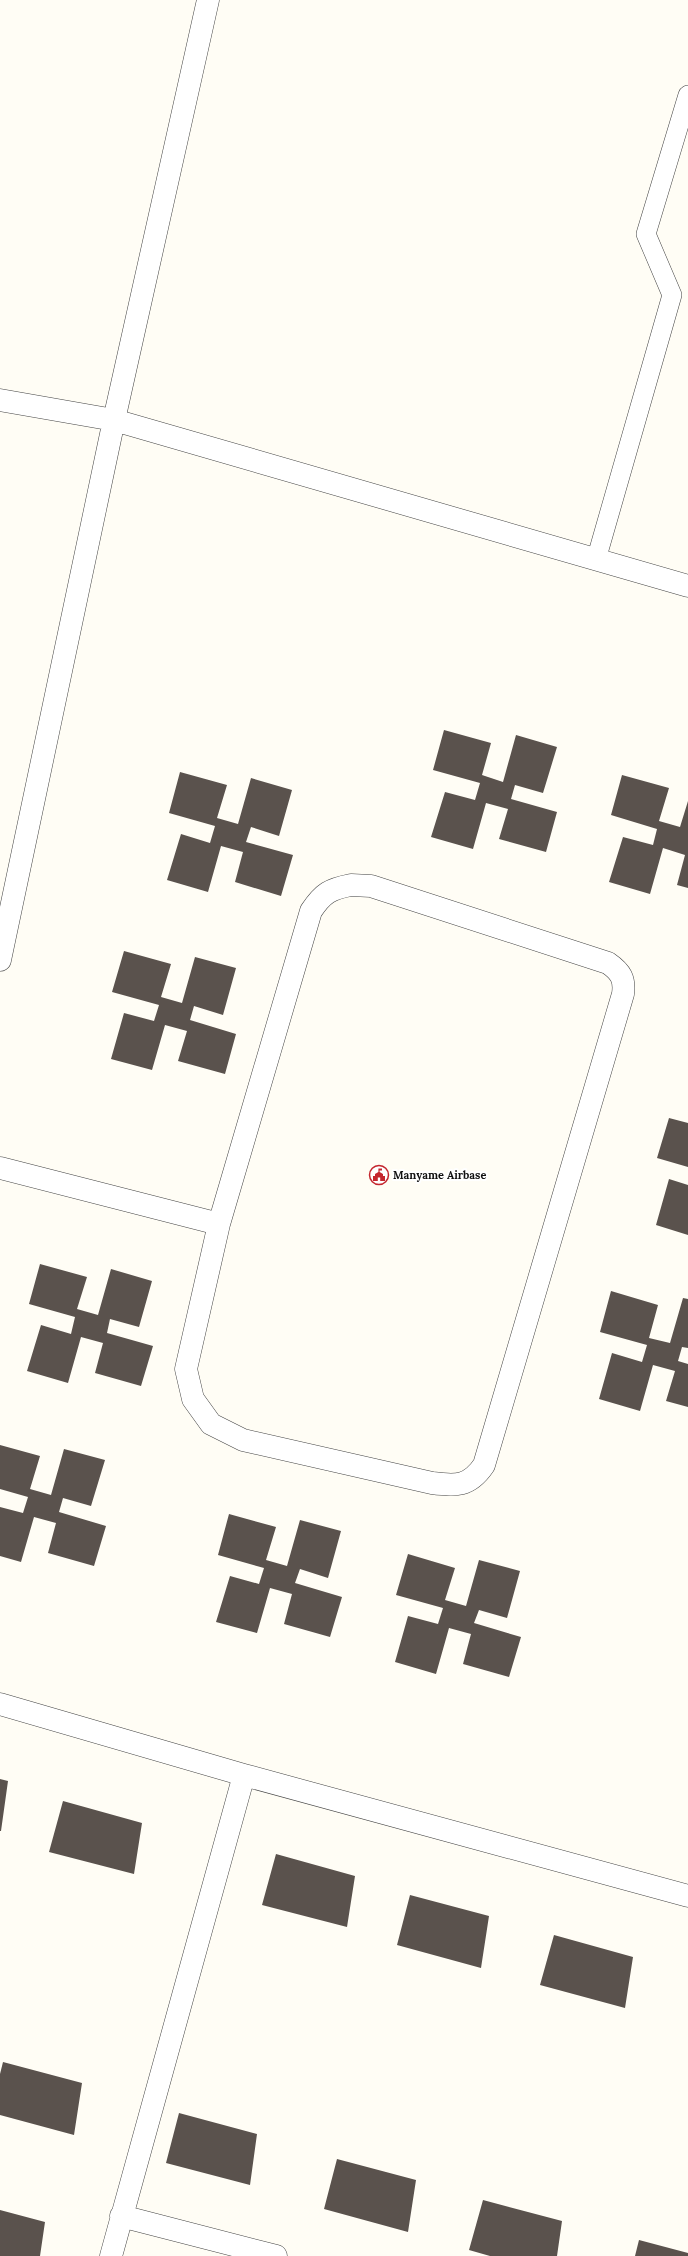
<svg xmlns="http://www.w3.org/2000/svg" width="688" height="2256" font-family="Lora,serif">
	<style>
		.building { fill: #5a524d }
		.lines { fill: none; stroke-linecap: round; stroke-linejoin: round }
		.service-casing { stroke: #444; stroke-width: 20 }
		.minor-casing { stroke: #444; stroke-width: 23 }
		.service { stroke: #fff; stroke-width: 19 }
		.minor { stroke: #fff; stroke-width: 22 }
		.labels { text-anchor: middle; stroke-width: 4; stroke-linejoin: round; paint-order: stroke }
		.poi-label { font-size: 11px; font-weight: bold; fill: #111; stroke: #fff; text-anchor: start }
	</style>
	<rect width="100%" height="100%" fill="#fffdf5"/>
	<path class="building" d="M444 730 491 743 482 775 503 782 516 735 557 747 543 793 515 785 511 799 557 812 546 852 499 839 508 809 486 803 473 849 431 837 445 792 475 800 480 783 433 770Z
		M180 772 227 785 217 818 238 824 251 778 292 790 279 836 251 827 246 842 293 855 281 896 235 882 243 852 221 846 208 892 167 880 181 834 210 843 215 826 169 813Z
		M622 775 669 788 659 821 680 827 688 801V888L677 885 685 855 663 848 650 894 609 882 623 837 653 845 657 829 611 815Z
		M124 951 171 964 161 997 182 1003 195 957 236 968 223 1015 194 1006 190 1020 236 1034 225 1074 178 1061 187 1031 165 1025 152 1070 111 1059 124 1013 154 1021 159 1005 112 992Z
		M669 1118 688 1123V1167L657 1158Z
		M669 1179 688 1185V1235L656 1225Z
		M40 1264 87 1277 77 1309 98 1315 111 1269 152 1281 139 1327 110 1319 107 1333 153 1346 141 1386 95 1373 103 1343 81 1337 68 1383 27 1371 41 1325 71 1334 75 1317 29 1304Z
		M611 1291 658 1305 649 1338 670 1343 683 1298 688 1299V1348L682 1347 678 1361 688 1364V1407L666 1401 675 1371 653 1365 640 1411 599 1399 612 1353 642 1362 647 1345 600 1332Z
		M0 1445 40 1456 30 1489 51 1495 64 1449 105 1460 91 1506 63 1498 59 1512 106 1526 94 1566 48 1553 56 1523 34 1517 21 1562 0 1556V1507L23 1513 28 1497 0 1489Z
		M229 1514 276 1527 266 1560 287 1566 300 1520 341 1531 328 1578 300 1569 295 1583 342 1597 330 1637 284 1624 292 1594 270 1588 257 1633 216 1622 230 1576 259 1584 264 1568 218 1555Z
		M408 1554 455 1568 445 1600 466 1606 479 1560 520 1571 507 1618 479 1610 474 1623 521 1637 509 1677 463 1664 471 1634 449 1628 436 1674 395 1662 408 1616 438 1624 443 1608 396 1595Z
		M0 1779 8 1781 1 1831H0Z
		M63 1801 142 1823 134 1874 49 1852Z
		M276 1854 355 1876 347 1927 262 1905Z
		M410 1895 489 1916 481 1968 397 1945Z
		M554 1935 633 1957 625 2008 540 1985Z
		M3 2062 82 2083 74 2135 0 2115V2074Z
		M179 2113 257 2134 250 2185 166 2163Z
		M337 2159 416 2180 408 2232 324 2209Z
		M483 2200 562 2221 557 2256H490L469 2250Z
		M0 2210 45 2222 40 2256H0Z
		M639 2240 688 2253V2256H635Z"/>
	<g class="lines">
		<g class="service-casing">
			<path id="service" d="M596 560 672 295 646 234 688 95"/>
		</g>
		<g class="minor-casing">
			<path id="minor" d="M0 400 114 420 688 586
				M351 885 371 886 608 963C621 972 625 979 623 994L484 1465C469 1487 456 1486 432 1483L243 1440 211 1424 193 1399 186 1369 219 1224 311 911C323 893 330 889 351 885Z
				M0 960 114 420 208 0
				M0 1168 219 1224
				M0 1704 244 1775 688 1896
				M121 2216 276 2256
				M111 2256 244 1775"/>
		</g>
		<use href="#service" class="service"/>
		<use href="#minor" class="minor"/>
	</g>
	<defs>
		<g id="civic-ring" transform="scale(1)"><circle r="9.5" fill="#fff" stroke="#c4262e" stroke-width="1.5"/><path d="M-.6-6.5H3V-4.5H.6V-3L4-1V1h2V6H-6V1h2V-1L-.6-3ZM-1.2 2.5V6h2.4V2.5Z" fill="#c4262e"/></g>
	</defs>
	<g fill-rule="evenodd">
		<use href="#civic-ring" x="379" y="1175"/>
	</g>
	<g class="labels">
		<g class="poi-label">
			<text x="393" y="1179">Manyame Airbase</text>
		</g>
	</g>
</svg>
